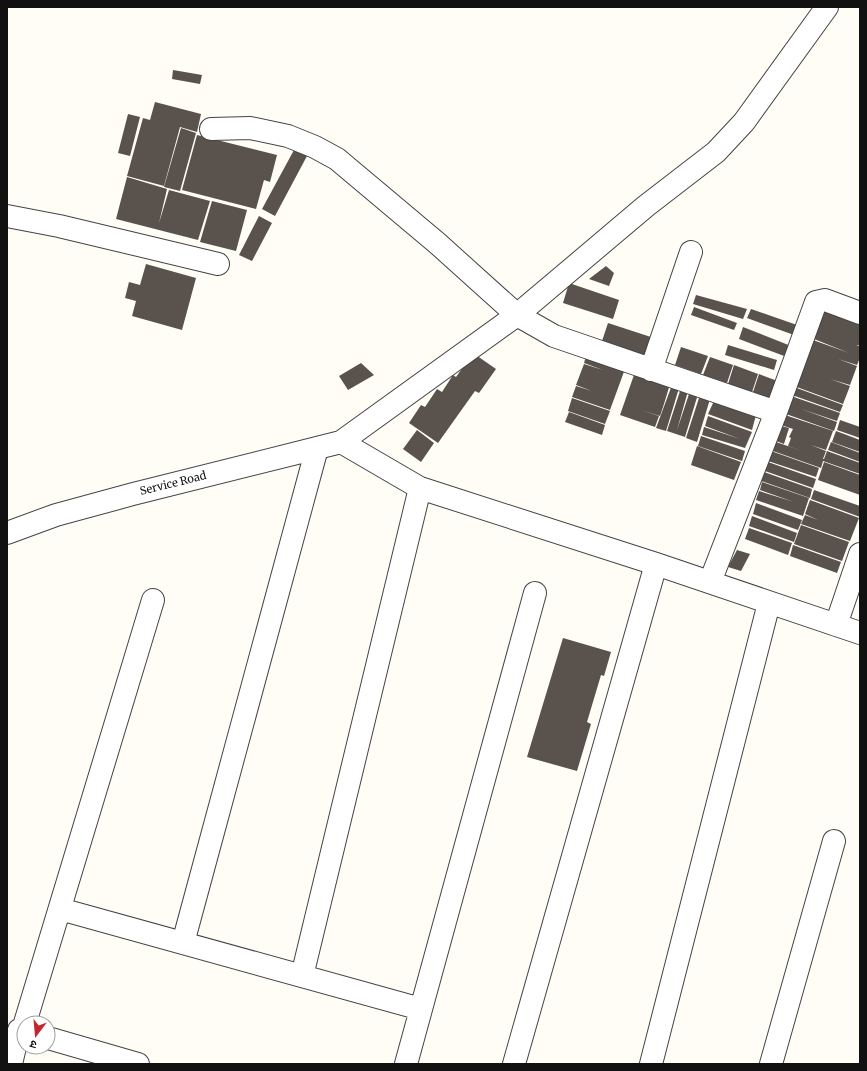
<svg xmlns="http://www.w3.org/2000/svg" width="867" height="1071" font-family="Merriweather,'Noto Sans Devanagari',serif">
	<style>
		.building { fill: #5a524d }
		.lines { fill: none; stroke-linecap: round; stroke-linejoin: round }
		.minor-casing { stroke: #444; stroke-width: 24 }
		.minor { stroke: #fff; stroke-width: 22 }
		.labels { text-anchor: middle; stroke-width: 4; stroke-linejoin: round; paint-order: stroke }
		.street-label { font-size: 11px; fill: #111; stroke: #fff }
	</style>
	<rect width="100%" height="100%" fill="#fffdf5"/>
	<path class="building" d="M173 70 202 75 200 84 172 79Z
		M155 102 201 114 197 132 180 127 164 186 127 176 143 118 150 120Z
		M128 114 140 117 130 156 118 153Z
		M181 128 196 133 180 191 164 187Z
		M197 135 277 155 270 182 264 180 256 209 182 190Z
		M294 150 307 156 275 216 262 209Z
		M127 177 167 189 159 223 169 190 210 201 198 240 116 219Z
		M212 201 247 210 236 251 200 242Z
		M259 216 272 223 252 261 239 255Z
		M146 264 196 278 182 330 132 316 136 301 125 298 129 282 140 285Z
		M606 266 614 273 609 286 589 279Z
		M569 283 619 300 613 319 563 303Z
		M696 295 747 309 743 319 693 304Z
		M694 307 737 323 734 330 691 315Z
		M751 309 797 325 794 335 747 318Z
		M821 310 860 324V345H856L860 346V358L857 365 838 359 857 366 850 385 830 379 850 386 843 404 794 386 813 340 849 353 814 339Z
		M608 323 657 339 650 360 601 344Z
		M743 327 791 346 787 357 739 339Z
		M728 345 777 360 774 370 725 355Z
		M681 347 708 356 701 374 675 365Z
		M473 353 496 369 479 393 475 391 438 443 409 423 421 405 425 407 437 389 442 392 453 375 456 377Z
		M586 356 625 369 610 410 572 397 576 386 592 391 576 385 584 364 603 370 584 363Z
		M710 357 733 365 727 383 703 375Z
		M361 363 374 375 348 390 339 376Z
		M734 365 758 374 752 392 728 384Z
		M635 372 670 384 664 404 649 399 664 404 660 416 641 410 659 416 655 427 620 415Z
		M759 374 783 383 777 401 753 392Z
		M672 385 679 388 666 431 656 428Z
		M794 387 843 405 840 412 792 395Z
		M681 388 688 391 677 430 690 391 698 394 685 437 667 431Z
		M700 395 710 399 697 442 686 438Z
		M791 396 840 413 837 421 801 409 837 422 834 431 786 414Z
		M572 398 610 411 605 424 568 411Z
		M714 401 756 415 752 430 708 414Z
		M569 412 605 425 602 435 565 422Z
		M785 415 833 431 826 450 811 445 826 451 823 459H824L827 451 860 463V474L823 461 821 468 773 451 776 442 805 452 788 446 791 438 789 437 793 429 781 425Z
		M708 416 752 432 745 448 702 435 704 427 740 439 705 426Z
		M840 420 860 427V438L837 430Z
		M781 426 789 428 784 444 776 441Z
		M417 430 434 443 421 462 403 449Z
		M836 431 860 440V452L832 442Z
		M701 436 745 451 742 461 698 446Z
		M831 442 860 453V462L828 450Z
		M697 446 741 462 734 480 691 465Z
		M771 451 819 468 816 477 768 461Z
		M768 462 816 479 813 488 765 471Z
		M824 462 860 475V495L818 480Z
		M764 472 812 489 810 498 761 481Z
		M762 482 809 498 803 516 756 500 759 491 794 502 760 490Z
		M814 490 860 506V517L811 499Z
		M810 500 859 518 850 541 801 524 805 515 818 520 805 514Z
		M756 503 802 520 798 530 753 514Z
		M752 516 797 533 794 542 749 526Z
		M801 525 849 542 842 561 794 544Z
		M749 528 792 543 788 555 745 539Z
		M793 545 841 562 837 573 790 556Z
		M737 550 750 554 741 571 728 567Z
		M563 638 611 652 604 676 601 675 587 722 591 724 577 771 527 757Z"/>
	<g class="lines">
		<g class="minor-casing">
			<path id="minor" d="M211 129 250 128 288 136 315 147 337 159 437 243 517 315 554 336 776 412
				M7 216 59 226 218 264
				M651 370 691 252
				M341 442 420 488 656 564 860 633
				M7 533 56 515 133 494 341 442 517 315 646 206 716 152 744 122 827 7
				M710 582 776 412 816 302 825 300 860 313
				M836 625 860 554
				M60 909 421 1009
				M183 943 317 448
				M302 976 420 488
				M25 1023 153 600
				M48 1038 138 1064
				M11 1064 19 1030
				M406 1064 535 593
				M514 1064 656 564
				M651 1064 769 603
				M771 1064 834 841"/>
		</g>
		<use href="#minor" class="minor"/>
	</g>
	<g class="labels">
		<g class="street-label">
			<text transform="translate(173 483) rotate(-14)" y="4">Service Road</text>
		</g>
	</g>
	<rect width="867" height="1071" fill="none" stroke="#111111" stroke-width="16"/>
	<g transform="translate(36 1035) rotate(196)"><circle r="19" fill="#ffffff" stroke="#a0a0a0"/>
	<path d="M0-3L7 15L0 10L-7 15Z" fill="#c4262e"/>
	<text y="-6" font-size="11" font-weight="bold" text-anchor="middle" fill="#111111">उ</text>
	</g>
</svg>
